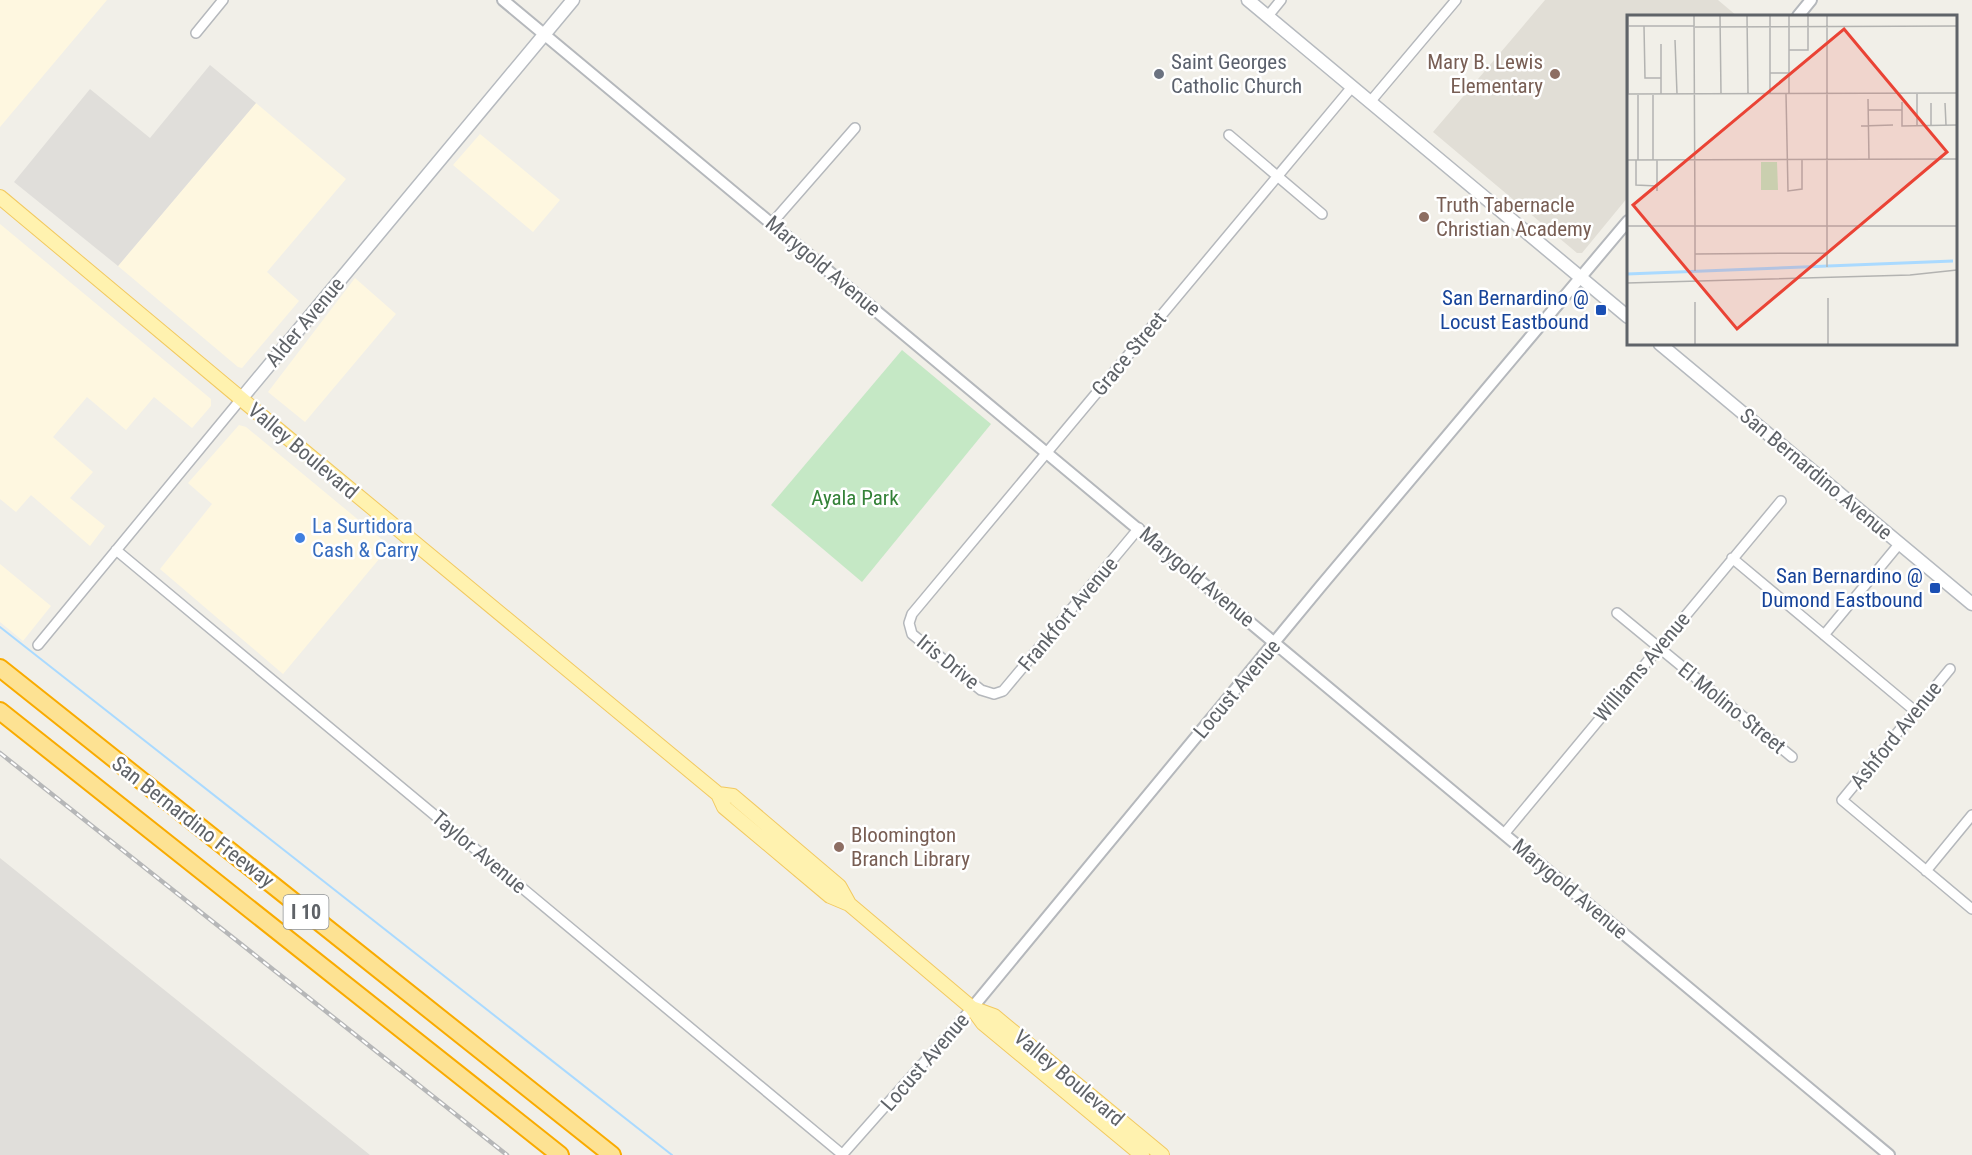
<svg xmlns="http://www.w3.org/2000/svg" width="1972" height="1155" font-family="'Roboto Condensed',sans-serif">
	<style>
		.commercial { fill: #fef7e0 }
		.industrial { fill: #e0deda }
		.education { fill: #e1ded6 }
		.green { fill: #c5e8c5 }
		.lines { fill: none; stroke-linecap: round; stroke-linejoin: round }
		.stream { stroke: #aadaff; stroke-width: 2 }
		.minor-casing { stroke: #b5b8bc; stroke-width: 12 }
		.tertiary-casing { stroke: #b5b8bc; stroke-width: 14 }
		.secondary-casing { stroke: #b6babf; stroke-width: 15 }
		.primary-casing { stroke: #f2c960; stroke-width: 16 }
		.motorway-casing { stroke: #f9ab00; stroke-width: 20 }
		.minor { stroke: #fff; stroke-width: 9 }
		.tertiary { stroke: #fff; stroke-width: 10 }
		.secondary { stroke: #fff; stroke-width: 12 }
		.primary { stroke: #fff2af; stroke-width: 14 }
		.motorway { stroke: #fde293; stroke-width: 16 }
		.rail-casing { stroke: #b6b7b8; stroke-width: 4.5 }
		.rail { stroke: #fff; stroke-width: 2; stroke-dasharray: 7; stroke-linecap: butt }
		.worship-dot { fill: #6b7280; stroke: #fff; stroke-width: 2 }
		.education-dot { fill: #8d6e63; stroke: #fff; stroke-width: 2 }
		.transit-dot { fill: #1a4fb4; stroke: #fff; stroke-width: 2 }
		.shop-dot { fill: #3f7fe0; stroke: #fff; stroke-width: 2 }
		.labels { text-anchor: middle; stroke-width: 5; stroke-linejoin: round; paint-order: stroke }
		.shield { fill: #fff; stroke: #8f9295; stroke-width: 1.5 }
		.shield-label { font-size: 20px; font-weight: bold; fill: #5f6368 }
		.worship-label { font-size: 21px; fill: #5b616d; stroke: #fff; text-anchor: start }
		.education-label { font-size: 21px; fill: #785e54; stroke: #fff; text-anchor: start }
		.street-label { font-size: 21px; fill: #5f6368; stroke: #fff }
		.transit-label { font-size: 21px; fill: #164399; stroke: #fff; text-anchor: end }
		.park-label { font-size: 21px; fill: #348238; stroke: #fff }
		.shop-label { font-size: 21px; fill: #366cbe; stroke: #fff; text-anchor: start }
		.inset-river { fill: none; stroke: #aadaff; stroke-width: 3 }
		.inset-road { fill: none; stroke: #b3b3b1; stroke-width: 1.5 }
		.view { fill: #ea4335; fill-opacity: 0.15; stroke: #ea4335; stroke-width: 3 }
		.inset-edge { fill: none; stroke: #5f6368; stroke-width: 3 }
	</style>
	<rect width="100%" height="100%" fill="#f1efe8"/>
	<path class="commercial" d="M0 0H107L0 127Z
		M256 103 346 179 267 272 299 301 242 368 238 367 118 266Z
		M480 134 560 200 533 232 453 165Z
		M0 224 211 399V406L192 428 154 397 126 430 87 397 53 437 93 472 70 498 105 526 90 546 31 495 16 512 0 499Z
		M355 278 396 314 305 422 268 392Z
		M239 425 246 427 390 546 283 674 160 569 212 504 188 483Z
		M0 564 51 606 23 641 0 622Z"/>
	<path class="industrial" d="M210 65 256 103 118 266 14 182 90 89 150 138Z
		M0 858 370 1155H0Z"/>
	<path class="education" d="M1545 0H1718L1737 16H1628V197L1582 253H1577L1433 132Z"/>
	<path class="green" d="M902 350 991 424 862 582 771 505Z"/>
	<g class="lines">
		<path class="stream" d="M0 627 672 1155"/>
		<g class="minor-casing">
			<path id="minor" d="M1268 16 1281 0
				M196 33 223 0
				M1370 102 1456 0
				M1229 135 1322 214
				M772 223 855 128
				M1139 528 1003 691 994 694 981 690 912 634 909 623 912 614 1352 87
				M116 550 843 1155
				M1732 558 1915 711
				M1617 613 1792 757
				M1824 635 1900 543
				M38 645 241 399
				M1950 669 1842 800 1972 909
				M1504 834 1781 501
				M1926 871 1972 815
				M842 1155 972 1008"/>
		</g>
		<g class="tertiary-casing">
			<path id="tertiary" d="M503 0 1889 1155
				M1798 16 1811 0
				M972 1008 1320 587 1628 221"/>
		</g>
		<g class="secondary-casing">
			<path id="secondary" d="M1248 0 1628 317
				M1660 344 1972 604
				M241 399 573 0"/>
		</g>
		<g class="primary-casing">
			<path id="primary" d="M0 197 282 433 718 794 724 807 830 896 849 904 972 1008 983 1023 1142 1155
				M718 794 733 796 839 886 849 904
				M972 1008 994 1016 1162 1155"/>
		</g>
		<g class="motorway-casing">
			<path id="motorway" d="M0 668 612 1155
				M0 711 560 1155"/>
		</g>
		<use href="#minor" class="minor"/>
		<use href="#tertiary" class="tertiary"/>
		<use href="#secondary" class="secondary"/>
		<use href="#primary" class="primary"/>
		<use href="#motorway" class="motorway"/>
		<g class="rail-casing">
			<path id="rail" d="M0 753 507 1155"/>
		</g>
		<use href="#rail" class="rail"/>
	</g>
	<circle class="worship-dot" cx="1159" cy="74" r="6"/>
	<g class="education-dot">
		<circle cx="1555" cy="74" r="6"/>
		<circle cx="1424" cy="217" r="6"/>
		<circle cx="839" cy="847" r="6"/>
	</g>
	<g class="transit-dot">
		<rect x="1595" y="304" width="12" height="12" rx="3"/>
		<rect x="1929" y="582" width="12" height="12" rx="3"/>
	</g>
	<circle class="shop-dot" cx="300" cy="538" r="6"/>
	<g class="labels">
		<rect class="shield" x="283.5" y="895" width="45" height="34" rx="4.5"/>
		<g class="shield-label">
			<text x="306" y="919">I 10</text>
		</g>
		<g class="worship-label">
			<text x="1171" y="69">Saint Georges<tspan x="1171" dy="24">Catholic Church</tspan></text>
		</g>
		<g class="education-label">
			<text x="1543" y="69" text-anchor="end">Mary B. Lewis<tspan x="1543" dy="24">Elementary</tspan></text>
			<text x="1436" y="212">Truth Tabernacle<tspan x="1436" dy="24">Christian Academy</tspan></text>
			<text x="851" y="842">Bloomington<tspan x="851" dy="24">Branch Library</tspan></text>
		</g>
		<g class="street-label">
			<text transform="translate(823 266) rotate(40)" y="7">Marygold Avenue</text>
			<text transform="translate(305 322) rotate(-50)" y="7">Alder Avenue</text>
			<text transform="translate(1129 354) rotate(-50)" y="7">Grace Street</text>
			<text transform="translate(303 451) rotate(40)" y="7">Valley Boulevard</text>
			<text transform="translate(1816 474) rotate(40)" y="7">San Bernardino Avenue</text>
			<text transform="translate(1197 577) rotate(40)" y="7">Marygold Avenue</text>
			<text transform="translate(1068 614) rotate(-50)" y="7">Frankfort Avenue</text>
			<text transform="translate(948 662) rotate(39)" y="7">Iris Drive</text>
			<text transform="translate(1642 667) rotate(-50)" y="7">Williams Avenue</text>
			<text transform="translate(1237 689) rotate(-50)" y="7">Locust Avenue</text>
			<text transform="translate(1732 708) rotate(39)" y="7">El Molino Street</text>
			<text transform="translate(1896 735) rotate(-51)" y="7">Ashford Avenue</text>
			<text transform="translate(193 822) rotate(38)" y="7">San Bernardino Freeway</text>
			<text transform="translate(479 852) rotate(40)" y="7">Taylor Avenue</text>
			<text transform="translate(1570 889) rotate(40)" y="7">Marygold Avenue</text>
			<text transform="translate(925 1062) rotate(-49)" y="7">Locust Avenue</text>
			<text transform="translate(1069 1078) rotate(40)" y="7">Valley Boulevard</text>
		</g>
		<g class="transit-label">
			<text x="1589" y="305">San Bernardino @<tspan x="1589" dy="24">Locust Eastbound</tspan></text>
			<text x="1923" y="583">San Bernardino @<tspan x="1923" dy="24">Dumond Eastbound</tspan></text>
		</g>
		<g class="park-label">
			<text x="855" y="505">Ayala Park</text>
		</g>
		<g class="shop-label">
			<text x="312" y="533">La Surtidora<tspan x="312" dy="24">Cash &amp; Carry</tspan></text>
		</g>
	</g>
	<g transform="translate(1627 15)">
		<rect width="330" height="330" fill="#f1efe8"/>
		<path d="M134 147H150L151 175H134Z" fill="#c5e8c5"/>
		<path class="inset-river" d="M0 259 326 246"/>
		<path class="inset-road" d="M1 1V79M67 1 68 211M93 1 94 79M120 1 121 78M143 1V78M162 1V78M200 1V252M1 11H67M17 11 18 63H34M68 12 330 11M48 25 50 79M34 29V79M162 35H181V1M143 58H162M0 79 330 78M159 79 161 176 175 174V145M11 80V145M26 80V145M241 84 242 145M275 87V111L330 110M304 88V111M318 88 319 110M241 95H275M234 111 266 110M290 111V79M0 145 330 144M9 145V170L30 171M30 176V145M0 211H330M68 211V256M68 239 200 238M0 268 283 260 330 255M68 329V287M201 329V283"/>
		<path class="view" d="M217 14 320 137 110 314 6 190Z"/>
		<rect width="330" height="330" class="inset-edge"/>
	</g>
</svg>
